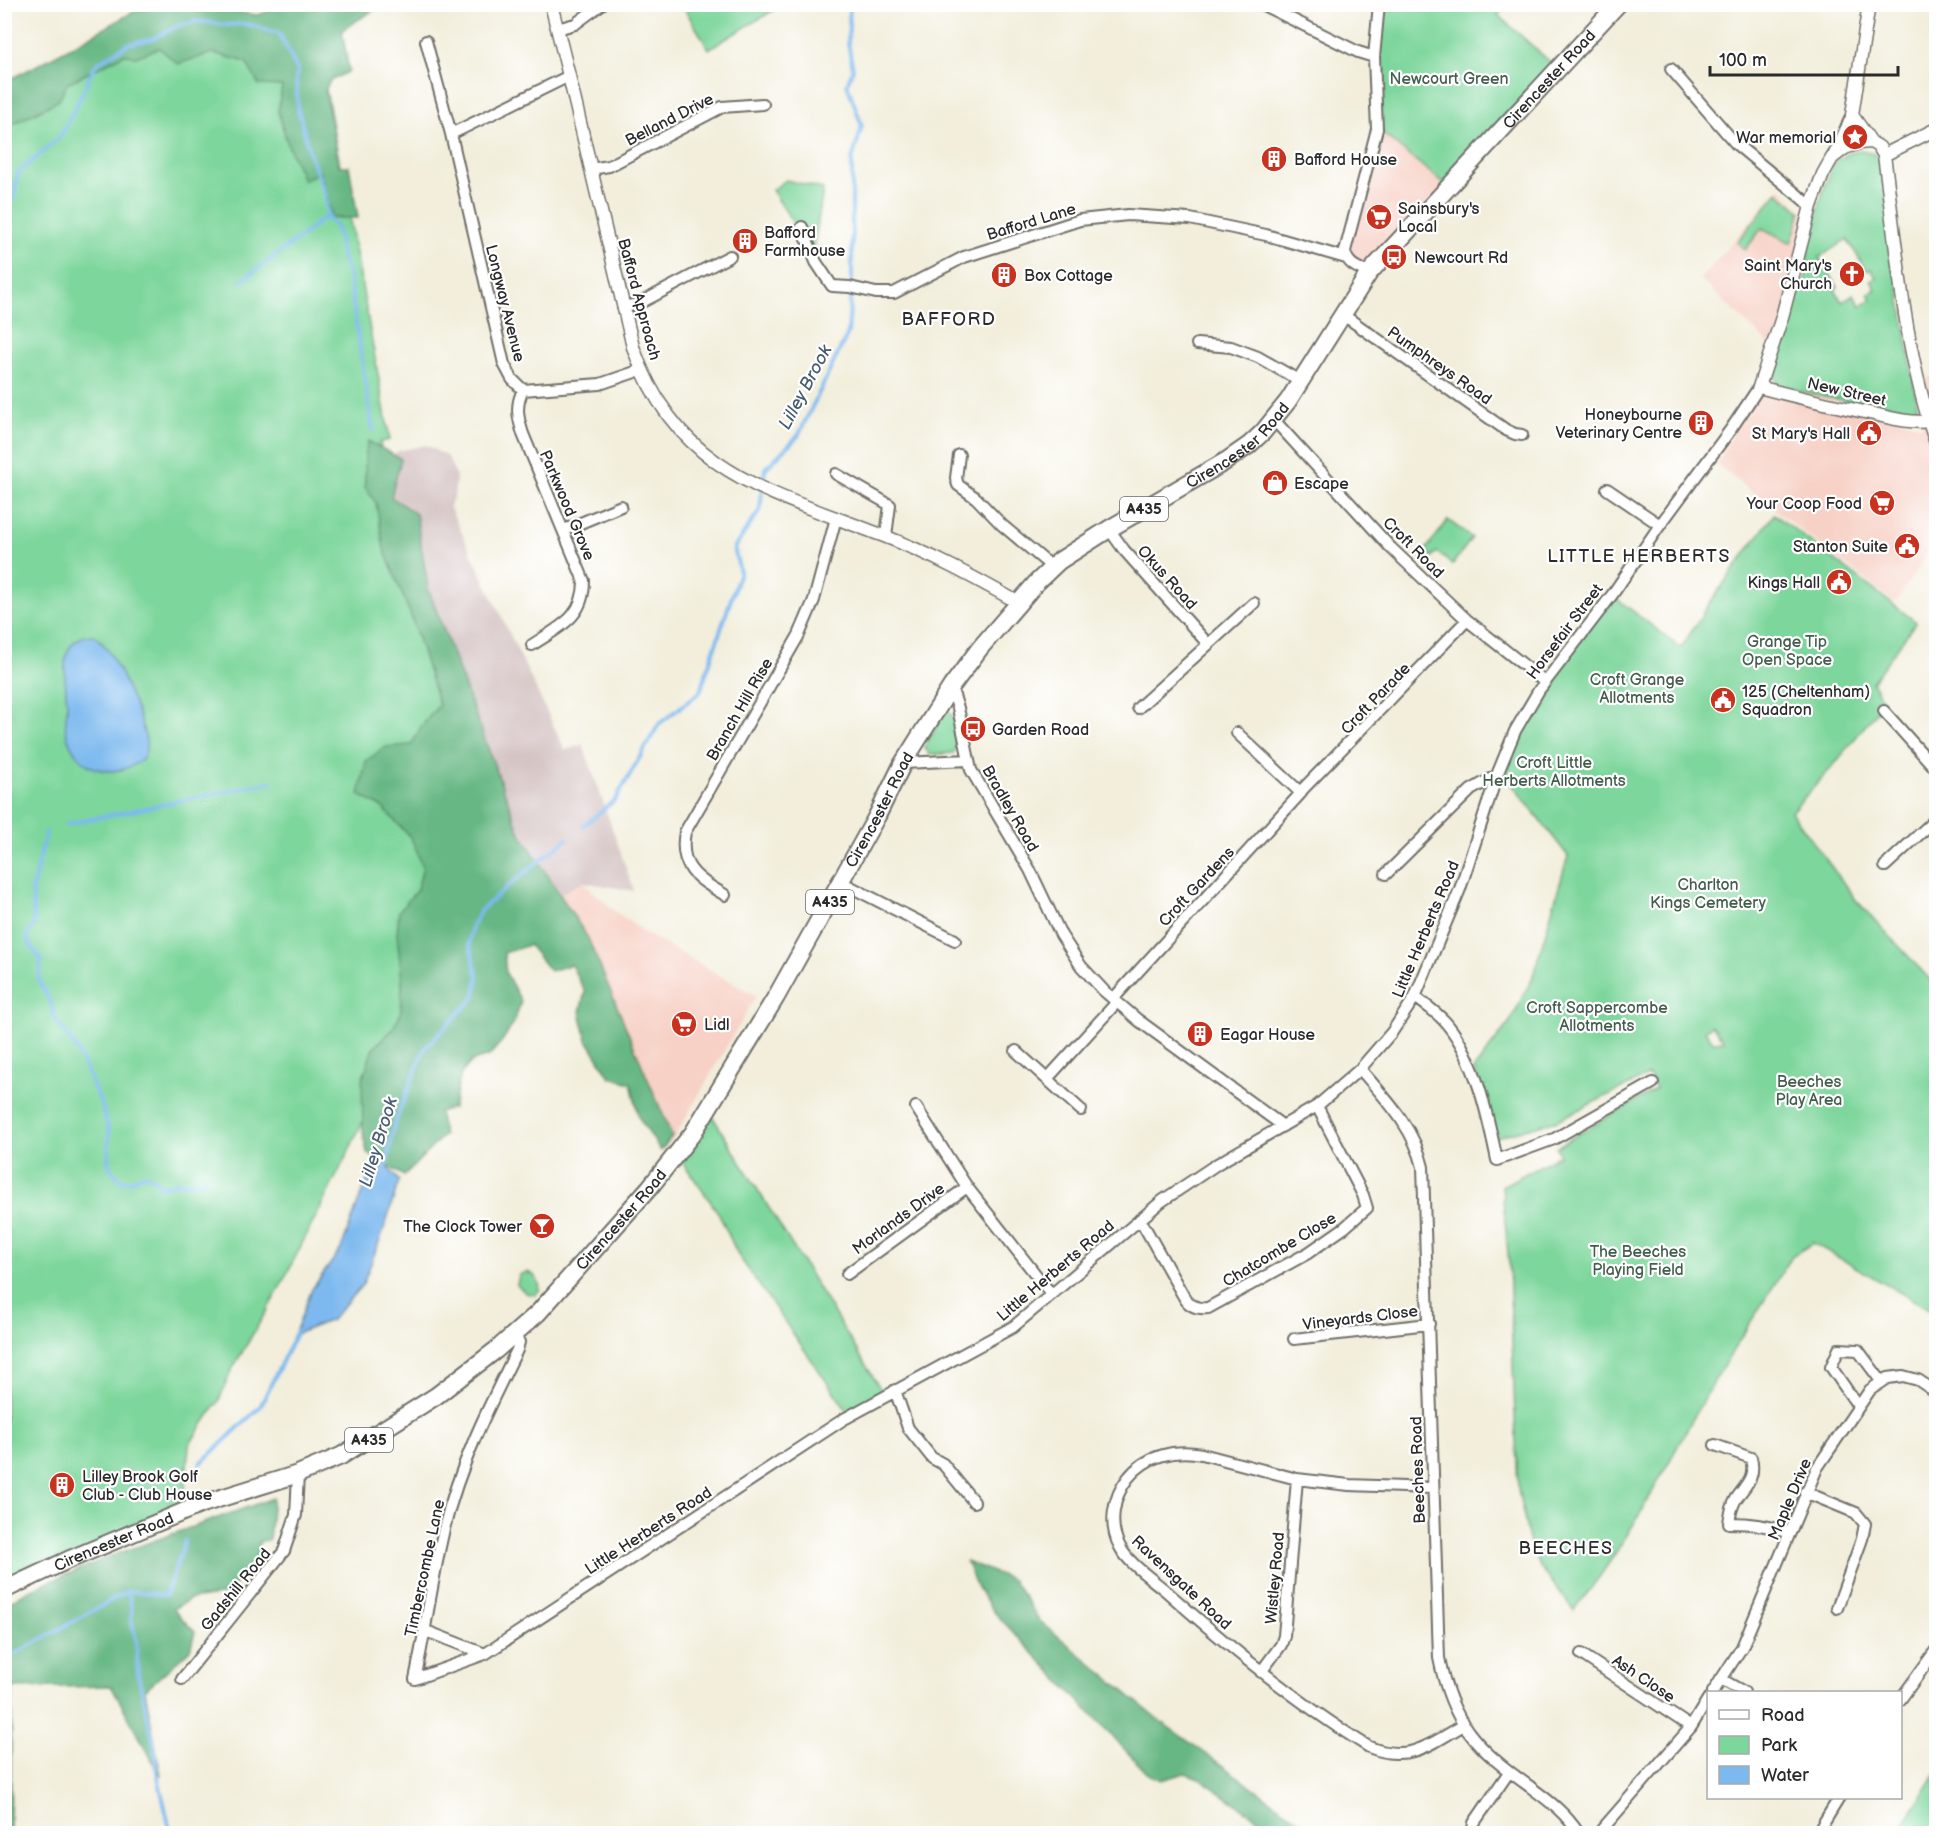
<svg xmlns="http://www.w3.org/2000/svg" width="1941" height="1838" font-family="'Balsamiq Sans',sans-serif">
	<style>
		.built { fill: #f7d1c6 }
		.industrial { fill: #d2bfbf }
		.green { fill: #7dd69b; stroke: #548063; stroke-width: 1.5; fill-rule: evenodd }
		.forest { fill: #66b783; stroke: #487157; stroke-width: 1.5 }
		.water { fill: #7db9ef; stroke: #54728d; stroke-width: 1.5 }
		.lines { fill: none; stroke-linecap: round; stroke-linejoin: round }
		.stream { stroke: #7db9ef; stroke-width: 4 }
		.minor-casing { stroke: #716f69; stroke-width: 14 }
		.tertiary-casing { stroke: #716f69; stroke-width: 15 }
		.primary-casing { stroke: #716f69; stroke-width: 20 }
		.minor { stroke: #fff; stroke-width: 10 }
		.tertiary { stroke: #fff; stroke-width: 12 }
		.primary { stroke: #fff; stroke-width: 16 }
		.labels { text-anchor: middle; stroke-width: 4.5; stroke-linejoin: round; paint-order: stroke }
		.shield { fill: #fff; stroke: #6b6b6b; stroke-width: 1.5 }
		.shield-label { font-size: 15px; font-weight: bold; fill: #2b2b2b }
		.park-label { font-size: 16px; fill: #445e4d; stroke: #fff }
		.street-label { font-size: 16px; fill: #2b2b2b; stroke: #fff }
		.poi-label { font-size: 16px; fill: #2b2b2b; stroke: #fff; text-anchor: start }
		.neighbourhood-label { font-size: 18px; letter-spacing: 1.5px; fill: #2b2b2b; stroke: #fff }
		.water-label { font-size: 18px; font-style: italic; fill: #485d70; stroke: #fff }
	</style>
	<rect width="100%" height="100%" fill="#fff"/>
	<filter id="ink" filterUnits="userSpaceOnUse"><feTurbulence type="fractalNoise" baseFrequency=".0167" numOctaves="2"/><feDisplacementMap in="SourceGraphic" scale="12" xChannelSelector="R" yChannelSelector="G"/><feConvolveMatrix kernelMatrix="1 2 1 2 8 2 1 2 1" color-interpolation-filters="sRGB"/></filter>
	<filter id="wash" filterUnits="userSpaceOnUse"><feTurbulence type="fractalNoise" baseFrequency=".008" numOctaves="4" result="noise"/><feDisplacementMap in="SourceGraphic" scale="24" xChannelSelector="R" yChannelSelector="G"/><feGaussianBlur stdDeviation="1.35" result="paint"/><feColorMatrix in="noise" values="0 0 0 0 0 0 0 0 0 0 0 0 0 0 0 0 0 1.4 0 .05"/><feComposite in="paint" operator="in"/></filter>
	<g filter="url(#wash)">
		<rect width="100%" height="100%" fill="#f2eedb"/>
		<path class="built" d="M1377 129 1448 187 1369 273 1345 251Z
			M1780 188 1811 221 1771 383 1922 426 1924 379 1936 376V540L1895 603 1717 465 1774 349 1700 279Z
			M583 882 616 912 647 934 756 996 671 1143 552 898Z"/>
		<path class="industrial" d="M426 445 448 457 456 477 454 497 449 506 565 750 583 744 634 891 583 882 552 898 518 889 386 502V461L398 451Z"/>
		<path class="green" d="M682 5H771L774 10 709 49Z
			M1379 5H1507L1498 15 1559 70 1448 187 1377 129Z
			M311 6 390 440 380 442 381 448 377 453 497 827 390 1064 344 1161 276 1295 231 1371 219 1401 189 1445 183 1512 5 1588V96L106 44 258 18Z
			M1863 150 1879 156 1918 412 1914 416 1888 414 1851 402 1804 392 1778 384 1772 372 1788 333 1795 299 1805 281 1809 240 1824 188 1834 163 1849 153ZM1847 239 1867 271 1871 269 1876 277 1871 281 1876 289 1868 294 1872 299 1861 306 1853 294 1842 302 1835 290 1838 287 1819 258Z
			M786 180 823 189 813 254 772 190Z
			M1778 192 1801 212 1791 243 1762 228 1745 250 1737 242Z
			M1774 514 1916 622 1872 682 1883 701 1880 707 1834 765 1791 812 1856 900 1936 986V1313L1813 1243 1793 1255C1763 1303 1732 1350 1704 1399 1663 1471 1627 1546 1574 1610L1540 1567 1529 1540 1518 1490 1509 1265 1502 1186 1560 1155 1556 1147 1656 1089 1649 1075 1558 1120 1496 1137 1474 1069 1511 1020 1532 979 1568 856 1507 778 1497 775 1515 731 1612 595 1681 648 1709 604ZM1712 1025 1724 1041 1713 1042 1705 1031Z
			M1448 520 1472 538 1452 565 1437 552 1432 557 1425 551Z
			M944 713H950C959 723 963 742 953 753L930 755 924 747Z
			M711 1114 885 1396 850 1415 738 1255 719 1214 681 1160Z
			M527 1272C535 1274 539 1281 540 1289L535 1295 526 1293 517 1285 519 1275Z
			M1936 1773V1833H1898Z"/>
		<path class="forest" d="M145 5H216L222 10 258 15 284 5H382L342 30 349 71 330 81 325 91 339 166H349L358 218H332L320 172 303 180 288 145 278 111 282 86 259 85 246 62 213 53 178 64 159 48 136 57 125 54 68 83 58 101 5 128V82L66 50Z
			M368 441 401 459 391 497 416 514 428 588 519 831 588 938 672 1136 661 1151 639 1118 631 1083 610 1077 587 1040 580 1012 585 992 571 965 550 971 529 945 504 953 506 973 521 1001 514 1023 502 1041 489 1056 472 1061 461 1074 453 1108 439 1112 444 1135 404 1176 367 1153 363 1133 362 1081 373 1048 392 1030 401 1013 402 981 397 934 399 911 417 890 423 867 411 838 382 807 359 795 366 761 386 747 411 745 421 727 439 705 411 616 384 549 376 503 365 487V454Z
			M273 1498 269 1540 260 1541 257 1557 227 1594 190 1599 173 1609 195 1632 190 1650 145 1690 161 1776 111 1686 12 1688 10 1833H5V1605L27 1591 111 1556Z
			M966 1561 1013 1580 1040 1621 1160 1721 1317 1833H1278L1199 1778 1185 1773 1161 1780 1148 1774 995 1613 977 1588Z"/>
		<path class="water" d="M92 635C111 641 144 722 146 742 147 749 145 755 142 760 111 782 75 770 66 732 64 722 68 713 67 704 66 679 55 639 92 635Z
			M387 1166 399 1181 384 1229 363 1284 331 1320 294 1335 312 1289 341 1249 361 1195 372 1170Z"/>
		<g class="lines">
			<path class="stream" d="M86 85 93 69 99 62 128 44 152 39 180 25 189 24 195 21C206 21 216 24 227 25 233 25 240 23 246 24 258 26 267 31 279 33L298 71 296 79 298 109 310 154 325 195 328 214 302 236 240 282
				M4 211C21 195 11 190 19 172L59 138 64 130 84 90
				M324 218C340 221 338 240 341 252 342 259 345 265 348 272L373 431
				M763 485 765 469 798 436 848 333 852 280V160L862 126 847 84 853 69 848 43 850 4
				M67 824 272 782
				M583 826 615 800 659 724 700 692 740 572 734 548 760 510 762 492
				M46 832 32 890 34 925 27 936 29 944 41 960 39 981 51 1003 54 1017 76 1048 101 1103 109 1131 108 1163 112 1171 122 1181H131L144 1174 152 1177 162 1187 179 1182H202L207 1176
				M386 1168 394 1125 425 1048 474 998 478 978 469 943 472 926 481 910 513 882 567 839
				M200 1464 260 1407 297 1331
				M128 1591 132 1610 131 1620 136 1639 138 1674 155 1750 157 1773 171 1834
				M4 1660 128 1591 166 1595 185 1541"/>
		</g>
	</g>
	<g filter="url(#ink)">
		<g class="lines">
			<g class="minor-casing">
				<path id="minor" d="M1261 4 1358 52 1374 57
					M557 29 575 24 602 4
					M426 41 451 134 504 364 512 379 523 390 600 384 641 370
					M1671 69 1736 144 1811 206
					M451 134 569 76
					M1832 158 1852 115
					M591 169 609 166 722 107 763 104
					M802 227 816 262 832 286 850 287 876 293H894L964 257 1080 220 1128 215 1190 219 1266 235 1346 258
					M1369 273C1358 268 1347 265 1345 251L1377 129 1374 57 1379 4
					M623 307 638 304 730 256
					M1342 314 1506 430 1515 434 1522 435
					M1197 344 1231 347 1258 357 1300 381
					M523 390C515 406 518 418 523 434L584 581C584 618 559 627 532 645
					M1274 420 1391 548 1467 620 1545 682
					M959 455 956 478 958 485 976 498 1002 525 1052 567
					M836 474 890 505 886 536
					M1607 489 1660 525
					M1109 529 1124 550 1208 644
					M564 530 621 506
					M951 687 958 708 971 770 1030 870 1061 935 1081 966 1104 991 1138 1020 1283 1126
					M1138 708 1254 603
					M1884 711 1936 769
					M1237 733 1301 793
					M903 763 969 760
					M1885 866 1936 819
					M1386 874 1471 790 1497 775
					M841 882 955 940
					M725 895C698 879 678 868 685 832L799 635 814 600 836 518
					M1415 997C1426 1005 1438 1013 1447 1024 1476 1059 1488 1117 1497 1160L1554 1139 1653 1083
					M1113 999 1301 793 1302 790 1467 620
					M1016 1051 1081 1110
					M1360 1069C1386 1099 1414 1128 1423 1167L1439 1658C1452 1724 1476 1748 1529 1786 1548 1800 1566 1813 1579 1834
					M1047 1079 1117 1002
					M916 1107 967 1187 1051 1294
					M1140 1219 1184 1297C1189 1306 1198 1309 1208 1308L1308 1253 1344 1228 1367 1208 1363 1195 1317 1106
					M847 1274 967 1187
					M1294 1339 1429 1324
					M895 1390 908 1428 932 1458 943 1464 974 1502
					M1858 1406 1831 1367 1839 1349 1858 1350 1881 1381
					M1715 1445 1751 1458C1756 1478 1746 1484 1736 1499 1732 1506 1730 1515 1729 1523 1751 1523 1769 1525 1790 1533
					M1432 1488 1349 1485 1297 1479 1202 1454C1175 1449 1146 1455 1128 1478 1113 1497 1108 1525 1120 1547 1128 1563 1152 1579 1166 1591 1230 1648 1297 1703 1369 1747 1408 1763 1430 1745 1462 1726
					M1805 1492 1856 1513 1865 1524 1862 1539 1837 1608
					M426 1631 485 1654
					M1581 1654 1691 1727
					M1261 1672 1281 1645 1284 1636 1297 1479
					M182 1679 284 1551 296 1515 298 1474
					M415 1679 485 1654 844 1419 1013 1327 1162 1201 1217 1164 1317 1106 1360 1069 1392 1032 1415 997 1460 889 1497 775 1515 731 1539 690 1612 595 1660 525 1731 429 1759 387
					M415 1679C426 1629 432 1579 444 1529 459 1466 488 1408 517 1350L519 1342 513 1334
					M1721 1679 1744 1692
					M1713 1692 1742 1647 1817 1468 1870 1390 1888 1378 1903 1376 1918 1380 1936 1392
					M1900 1700 1936 1650
					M1472 1834 1474 1823 1509 1772
					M1598 1834 1691 1727 1708 1699
					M1817 1834 1839 1798"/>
			</g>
			<g class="tertiary-casing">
				<path id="tertiary" d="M551 4 569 76 633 347C678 475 771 492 884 536 931 554 975 578 1019 603
					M1869 4 1852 115 1871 142 1879 147 1884 155C1897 251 1904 351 1936 443
					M1871 142 1859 143 1845 148 1832 158 1823 174 1811 206 1782 317 1759 387C1796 397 1832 405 1869 413 1888 417 1909 424 1929 421
					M1884 155 1936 129"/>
			</g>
			<g class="primary-casing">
				<g id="primary">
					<path id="s1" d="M4 1590 68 1560 202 1504 298 1474 341 1456 436 1396 496 1350 538 1313 650 1187 693 1133 776 997 877 816 903 763 951 687 980 648 1036 583 1059 561 1109 529 1226 461 1249 445 1263 432 1288 401 1369 273 1618 4"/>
				</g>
			</g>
			<use href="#minor" class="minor"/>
			<use href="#tertiary" class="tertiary"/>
			<use href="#primary" class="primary"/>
		</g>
	</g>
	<defs>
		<g id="sight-disc" transform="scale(1.35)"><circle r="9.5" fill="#c8321e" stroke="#fff"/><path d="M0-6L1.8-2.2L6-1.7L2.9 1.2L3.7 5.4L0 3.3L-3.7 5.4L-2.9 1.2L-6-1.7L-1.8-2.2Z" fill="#fff"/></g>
		<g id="building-disc" transform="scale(1.35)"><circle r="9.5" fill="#c8321e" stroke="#fff"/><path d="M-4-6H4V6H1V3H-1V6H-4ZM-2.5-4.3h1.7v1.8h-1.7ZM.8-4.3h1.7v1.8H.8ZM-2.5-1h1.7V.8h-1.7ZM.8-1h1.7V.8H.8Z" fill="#fff"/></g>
		<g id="supermarket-disc" transform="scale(1.35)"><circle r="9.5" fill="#c8321e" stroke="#fff"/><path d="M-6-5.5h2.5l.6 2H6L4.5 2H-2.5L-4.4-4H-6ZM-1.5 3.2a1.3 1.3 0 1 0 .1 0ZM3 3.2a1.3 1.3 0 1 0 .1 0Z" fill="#fff"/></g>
		<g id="bus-disc" transform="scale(1.35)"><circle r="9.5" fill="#c8321e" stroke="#fff"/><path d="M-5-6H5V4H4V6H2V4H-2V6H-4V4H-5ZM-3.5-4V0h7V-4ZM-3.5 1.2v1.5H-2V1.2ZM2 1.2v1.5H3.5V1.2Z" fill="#fff"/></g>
		<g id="church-disc" transform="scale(1.35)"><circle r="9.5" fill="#c8321e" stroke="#fff"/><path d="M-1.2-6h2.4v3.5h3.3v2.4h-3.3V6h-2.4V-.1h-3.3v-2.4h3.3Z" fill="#fff"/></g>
		<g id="civic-disc" transform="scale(1.35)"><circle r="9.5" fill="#c8321e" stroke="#fff"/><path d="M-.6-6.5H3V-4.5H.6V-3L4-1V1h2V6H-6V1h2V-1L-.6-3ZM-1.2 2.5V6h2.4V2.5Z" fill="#fff"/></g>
		<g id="shop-disc" transform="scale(1.35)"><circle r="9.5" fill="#c8321e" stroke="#fff"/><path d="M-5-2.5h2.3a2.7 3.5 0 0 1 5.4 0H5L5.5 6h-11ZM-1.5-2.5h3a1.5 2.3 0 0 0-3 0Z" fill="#fff"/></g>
		<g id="bar-disc" transform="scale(1.35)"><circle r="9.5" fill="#c8321e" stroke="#fff"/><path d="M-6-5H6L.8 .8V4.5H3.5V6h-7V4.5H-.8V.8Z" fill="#fff"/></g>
	</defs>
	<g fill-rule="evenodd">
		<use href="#sight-disc" x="1855" y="137"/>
		<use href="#building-disc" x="1274" y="159"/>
		<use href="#supermarket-disc" x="1379" y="217"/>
		<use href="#building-disc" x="745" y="241"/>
		<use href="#bus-disc" x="1394" y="257"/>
		<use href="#church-disc" x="1852" y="274"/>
		<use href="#building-disc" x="1004" y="275"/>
		<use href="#building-disc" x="1701" y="423"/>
		<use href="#civic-disc" x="1869" y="433"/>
		<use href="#shop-disc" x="1275" y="483"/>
		<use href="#supermarket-disc" x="1882" y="503"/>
		<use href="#civic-disc" x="1907" y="546"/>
		<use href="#civic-disc" x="1839" y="582"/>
		<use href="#civic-disc" x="1723" y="700"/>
		<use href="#bus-disc" x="973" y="729"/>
		<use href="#supermarket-disc" x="684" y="1024"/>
		<use href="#building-disc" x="1200" y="1034"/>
		<use href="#bar-disc" x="542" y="1226"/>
		<use href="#building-disc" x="62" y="1485"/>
	</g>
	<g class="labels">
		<g class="shield">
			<rect x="1120" y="497" width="48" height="24" rx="4.5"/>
			<rect x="806" y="890" width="48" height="24" rx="4.5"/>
			<rect x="345" y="1428" width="48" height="24" rx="4.5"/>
		</g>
		<g class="shield-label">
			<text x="1144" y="514">A435</text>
			<text x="830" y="907">A435</text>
			<text x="369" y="1445">A435</text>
		</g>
		<g class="park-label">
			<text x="1449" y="84">Newcourt Green</text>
			<text x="1787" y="647">Grange Tip<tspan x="1787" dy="18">Open Space</tspan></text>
			<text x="1637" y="685">Croft Grange<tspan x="1637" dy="18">Allotments</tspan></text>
			<text x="1554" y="768">Croft Little<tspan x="1554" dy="18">Herberts Allotments</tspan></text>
			<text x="1708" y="890">Charlton<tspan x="1708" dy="18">Kings Cemetery</tspan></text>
			<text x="1597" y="1013">Croft Sappercombe<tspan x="1597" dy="18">Allotments</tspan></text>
			<text x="1809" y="1087">Beeches<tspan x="1809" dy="18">Play Area</tspan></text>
			<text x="1638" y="1257">The Beeches<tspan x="1638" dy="18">Playing Field</tspan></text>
		</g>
		<g class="street-label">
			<text dy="6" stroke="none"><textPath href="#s1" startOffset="2224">Cirencester Road</textPath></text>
			<text transform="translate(669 119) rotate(-27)" y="6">Belland Drive</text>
			<text transform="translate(1031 221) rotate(-17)" y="6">Bafford Lane</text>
			<text transform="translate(640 299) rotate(75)" y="6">Bafford Approach</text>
			<text transform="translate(506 303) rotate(76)" y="6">Longway Avenue</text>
			<text transform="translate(1440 365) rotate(35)" y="6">Pumphreys Road</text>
			<text transform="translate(1847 391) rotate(13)" y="6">New Street</text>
			<text dy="6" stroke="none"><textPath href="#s1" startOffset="1740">Cirencester Road</textPath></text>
			<text transform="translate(568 505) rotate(67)" y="6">Parkwood Grove</text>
			<text transform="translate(1414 547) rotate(45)" y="6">Croft Road</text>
			<text transform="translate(1168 577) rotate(48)" y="6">Okus Road</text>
			<text transform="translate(1564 631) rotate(-53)" y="6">Horsefair Street</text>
			<text transform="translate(1375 698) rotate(-46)" y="6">Croft Parade</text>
			<text transform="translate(739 709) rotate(-60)" y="6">Branch Hill Rise</text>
			<text transform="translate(1011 808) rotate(60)" y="6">Bradley Road</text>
			<text dy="6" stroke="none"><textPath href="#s1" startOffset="1218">Cirencester Road</textPath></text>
			<text transform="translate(1196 886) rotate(-47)" y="6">Croft Gardens</text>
			<text transform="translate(1425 929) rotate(-67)" y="6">Little Herberts Road</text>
			<text transform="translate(898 1218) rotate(-36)" y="6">Morlands Drive</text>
			<text dy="6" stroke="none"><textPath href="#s1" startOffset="732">Cirencester Road</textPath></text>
			<text transform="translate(1279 1249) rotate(-31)" y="6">Chatcombe Close</text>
			<text transform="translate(1055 1270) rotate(-40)" y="6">Little Herberts Road</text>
			<text transform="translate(1360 1317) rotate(-7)" y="6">Vineyards Close</text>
			<text transform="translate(1417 1470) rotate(-92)" y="6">Beeches Road</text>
			<text transform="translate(1789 1499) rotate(-67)" y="6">Maple Drive</text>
			<text transform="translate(648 1530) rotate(-33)" y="6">Little Herberts Road</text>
			<text dy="6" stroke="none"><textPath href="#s1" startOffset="120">Cirencester Road</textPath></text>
			<text transform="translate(424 1568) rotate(-78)" y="6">Timbercombe Lane</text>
			<text transform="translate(1274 1578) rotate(-85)" y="6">Wistley Road</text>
			<text transform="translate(1182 1582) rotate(43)" y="6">Ravensgate Road</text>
			<text transform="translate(235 1589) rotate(-51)" y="6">Gadshill Road</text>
			<text transform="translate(1644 1678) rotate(34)" y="6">Ash Close</text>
		</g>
		<g class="poi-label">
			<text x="1836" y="143" text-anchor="end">War memorial</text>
			<text x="1294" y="165">Bafford House</text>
			<text x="1398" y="214">Sainsbury's<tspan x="1398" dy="18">Local</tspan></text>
			<text x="764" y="238">Bafford<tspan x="764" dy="18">Farmhouse</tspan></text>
			<text x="1414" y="263">Newcourt Rd</text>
			<text x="1832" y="271" text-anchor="end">Saint Mary's<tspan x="1832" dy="18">Church</tspan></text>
			<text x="1024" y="281">Box Cottage</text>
			<text x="1682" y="420" text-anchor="end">Honeybourne<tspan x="1682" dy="18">Veterinary Centre</tspan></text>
			<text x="1850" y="439" text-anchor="end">St Mary's Hall</text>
			<text x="1294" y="489">Escape</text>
			<text x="1862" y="509" text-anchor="end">Your Coop Food</text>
			<text x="1888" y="552" text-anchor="end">Stanton Suite</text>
			<text x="1820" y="588" text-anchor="end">Kings Hall</text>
			<text x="1742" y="697">125 (Cheltenham)<tspan x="1742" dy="18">Squadron</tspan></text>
			<text x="992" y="735">Garden Road</text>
			<text x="704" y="1030">Lidl</text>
			<text x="1220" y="1040">Eagar House</text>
			<text x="522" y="1232" text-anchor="end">The Clock Tower</text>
			<text x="82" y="1482">Lilley Brook Golf<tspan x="82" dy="18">Club - Club House</tspan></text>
		</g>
		<g class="neighbourhood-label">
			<text x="949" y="325">BAFFORD</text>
			<text x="1639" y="562">LITTLE HERBERTS</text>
			<text x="1566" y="1554">BEECHES</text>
		</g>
		<g class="water-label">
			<text transform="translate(805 387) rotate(-62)" y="6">Lilley Brook</text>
			<text transform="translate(378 1142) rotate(-73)" y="6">Lilley Brook</text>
		</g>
	</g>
	<rect width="1941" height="1838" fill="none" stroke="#fff" stroke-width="24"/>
	<rect x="1707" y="1691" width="195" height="108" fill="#ffffff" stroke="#aaaaaa" stroke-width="1.5"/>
	<rect x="1719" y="1710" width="30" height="9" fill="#ffffff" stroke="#aaaaaa" stroke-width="1.5"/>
	<text x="1761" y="1721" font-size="18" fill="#2b2b2b">Road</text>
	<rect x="1719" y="1736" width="30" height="18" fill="#7dd69b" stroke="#aaaaaa" stroke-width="1.5"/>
	<text x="1761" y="1751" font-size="18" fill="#2b2b2b">Park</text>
	<rect x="1719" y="1766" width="30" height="18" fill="#7db9ef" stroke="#aaaaaa" stroke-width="1.5"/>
	<text x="1761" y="1781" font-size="18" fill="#2b2b2b">Water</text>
	<path d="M1710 66v9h188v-9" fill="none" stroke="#2b2b2b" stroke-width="3"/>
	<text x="1719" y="66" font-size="18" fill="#2b2b2b" stroke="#ffffff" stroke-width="4.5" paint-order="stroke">100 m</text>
</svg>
